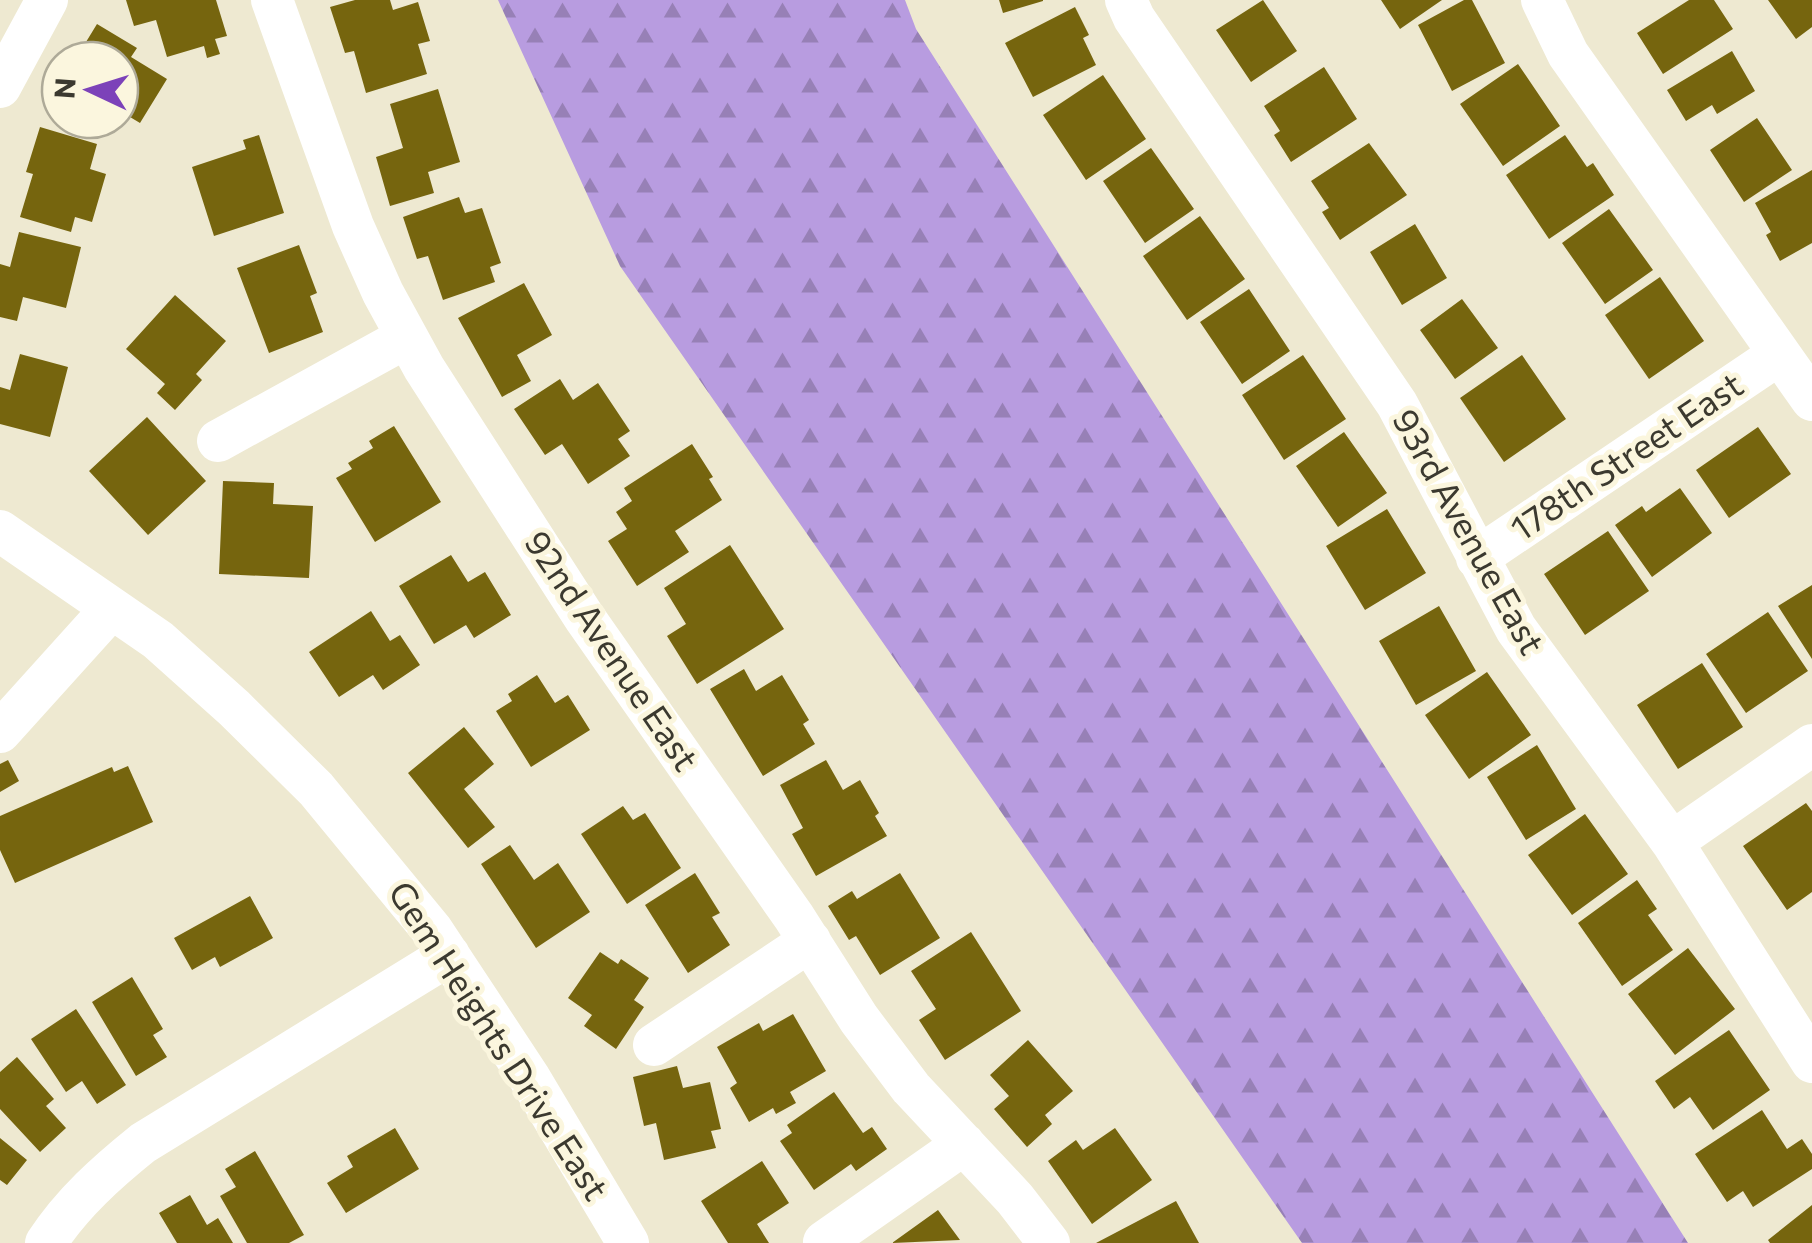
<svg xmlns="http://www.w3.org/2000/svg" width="1812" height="1243" font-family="Commissioner,sans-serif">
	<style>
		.forest { fill: url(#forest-firs) }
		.building { fill: #76650e }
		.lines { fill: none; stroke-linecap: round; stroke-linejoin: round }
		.minor { stroke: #fff; stroke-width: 42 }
		.labels { text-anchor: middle; stroke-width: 10; stroke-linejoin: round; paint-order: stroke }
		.street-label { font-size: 35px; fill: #3b392f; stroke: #fbf6de }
	</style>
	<defs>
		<pattern id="forest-firs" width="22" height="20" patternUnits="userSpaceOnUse" patternTransform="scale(2.5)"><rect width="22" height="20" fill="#b89ce0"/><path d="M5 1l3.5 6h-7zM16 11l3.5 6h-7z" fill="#9780b6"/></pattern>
	</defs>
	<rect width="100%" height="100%" fill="#eee9d1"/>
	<path class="forest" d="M498 0H905L916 29 1688 1243H1302L620 266Z"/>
	<path class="building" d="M126 0H216L227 36 215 39 220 54 207 58 204 46 167 57 156 20 134 26Z
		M355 0H390L393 10 418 2 430 41 418 44 427 74 366 93 354 51 345 53 330 7Z
		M999 0H1043V1L1003 13Z
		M1263 0 1297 51 1251 82 1216 30Z
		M1381 0H1442L1400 29Z
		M1464 0H1472L1505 63 1452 91 1418 25Z
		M1689 0H1714L1733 29 1663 74 1637 33Z
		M1768 0H1812V27L1796 39Z
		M1075 7 1089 35 1083 38 1096 65 1033 97 1005 43Z
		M97 24 137 48 131 57 167 79 140 123 120 111V60H75Z
		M1732 51 1755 91 1717 114 1712 105 1686 121 1667 90Z
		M1518 64 1560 126 1503 166 1460 104Z
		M1324 67 1357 119 1291 162 1274 135 1280 131 1264 106Z
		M1103 75 1146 139 1086 180 1043 115Z
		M438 89 460 162 428 172 434 193 390 206 376 157 403 148 390 104Z
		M1757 118 1792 170 1744 202 1710 150Z
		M40 127 97 144 90 169 106 174 92 222 75 217 71 232 20 217 33 174 26 172Z
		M259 135 284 213 214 236 192 167 246 149 243 140Z
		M1565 135 1587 167 1593 163 1614 195 1549 239 1506 175Z
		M1369 143 1407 195 1340 240 1322 212 1329 208 1311 181Z
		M1151 148 1194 209 1145 243 1103 181Z
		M1812 170V243L1780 261 1766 235 1771 232 1755 203Z
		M459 197 465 213 482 208 501 263 490 267 495 282 443 300 428 256 417 259 403 217Z
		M1609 209 1653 270 1605 304 1562 243Z
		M1200 216 1245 279 1187 320 1143 256Z
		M1415 224 1447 278 1402 305 1370 252Z
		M19 232 81 247 66 308 23 297 17 321 0 317V264L10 267Z
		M299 245 317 293 310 296 323 332 269 353 237 268Z
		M1660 277 1704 341 1649 379 1605 315Z
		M524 283 552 335 517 355 531 381 502 397 458 318Z
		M1249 289 1290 351 1242 384 1200 322Z
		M175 295 226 341 196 374 202 380 175 410 157 393 165 384 126 349Z
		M1462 299 1498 348 1455 379 1420 330Z
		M20 354 68 367 50 437 0 424V387L10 390Z
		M1303 355 1346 419 1284 460 1242 395Z
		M1522 355 1566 419 1504 462 1460 398Z
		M560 379 573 400 598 383 630 431 618 439 630 456 588 484 562 444 545 455 514 409Z
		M147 417 206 481 148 535 89 471Z
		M394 426 441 502 375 542 336 478 352 469 348 463 373 448 369 441Z
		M1758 427 1791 474 1729 518 1696 470Z
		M1344 432 1387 493 1338 527 1296 466Z
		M692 444 713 477 709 479 722 500 675 531 689 552 637 586 608 541 627 529 616 512 632 501 624 488Z
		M223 481 274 483 273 504 313 506 309 578 219 574Z
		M1680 488 1712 533 1652 577 1615 525 1642 506 1646 512Z
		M1387 509 1426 573 1365 610 1326 546Z
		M1608 531 1649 591 1585 635 1544 574Z
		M730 545 784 629 697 684 667 636 686 624 664 588Z
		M451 555 468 582 485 572 511 615 474 638 466 625 434 644 399 586Z
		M1812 585V659L1778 606Z
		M1439 606 1476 671 1416 705 1379 641Z
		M371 611 390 641 400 635 420 665 383 690 373 675 339 697 309 652Z
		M1768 612 1808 671 1746 713 1706 654Z
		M1702 663 1743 727 1678 769 1637 705Z
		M744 669 756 691 782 675 809 720 803 724 815 744 763 776 710 689Z
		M1487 672 1531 735 1469 779 1425 715Z
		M537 675 555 703 568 695 590 730 531 767 496 711 512 701 508 694Z
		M464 727 494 764 464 789 495 827 468 848 408 773Z
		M1537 745 1576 809 1526 840 1487 777Z
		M8 760 19 781 0 792V764Z
		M826 760 843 790 860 780 879 813 875 816 887 836 816 876 792 834 803 828 780 785Z
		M128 766 153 822 15 883 0 850V816L112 767 114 772Z
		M1806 803 1812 811V892L1787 910 1743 846Z
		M623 806 633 820 645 813 681 868 627 904 581 834Z
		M1585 814 1628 874 1572 915 1528 855Z
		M510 845 534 880 558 863 590 912 536 948 481 864Z
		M695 873 720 913 712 917 730 945 688 973 645 905Z
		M900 873 940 938 880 975 856 936 849 940 828 906 852 891 857 899Z
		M1637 880 1657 909 1648 915 1673 950 1622 986 1578 923Z
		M250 896 273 938 220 967 215 957 192 970 174 938Z
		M971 932 1021 1011 945 1060 919 1020 936 1009 911 971Z
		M1688 948 1735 1009 1675 1055 1628 994Z
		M600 952 618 964 621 959 649 978 634 1000 644 1007 616 1049 584 1026 592 1015 568 998Z
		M132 977 163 1029 153 1035 167 1057 136 1076 92 1002Z
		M76 1009 126 1085 97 1104 82 1081 66 1092 31 1039Z
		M793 1014 826 1071 790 1092 796 1103 776 1114 773 1108 749 1122 730 1088 737 1083 717 1047 759 1023 763 1031Z
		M1729 1030 1770 1090 1713 1130 1690 1097 1674 1109 1655 1081Z
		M1028 1040 1073 1091 1045 1115 1052 1124 1027 1147 994 1109 1009 1096 990 1075Z
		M17 1057 54 1099 46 1106 66 1128 40 1152 0 1109V1072Z
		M677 1066 683 1088 710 1082 721 1129 711 1131 716 1148 664 1160 656 1123 644 1126 633 1077Z
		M834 1092 863 1133 872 1127 887 1149 856 1171 851 1164 814 1190 780 1141 792 1133 787 1125Z
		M1762 1110 1787 1149 1802 1139 1812 1154V1169L1753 1207 1743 1191 1727 1202 1695 1154Z
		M395 1128 419 1169 346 1213 327 1183 353 1167 347 1156Z
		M1115 1128 1152 1180 1092 1224 1048 1161 1076 1140 1083 1150Z
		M0 1138 27 1160 7 1185 0 1180Z
		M255 1151 304 1235 289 1243H247L220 1196 236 1187 225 1169Z
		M762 1161 789 1203 757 1224 769 1243H728L701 1201Z
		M190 1195 207 1225 218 1218 233 1243H177L159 1213Z
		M1176 1201 1199 1243H1096Z
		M1812 1205V1243H1770L1768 1240Z
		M938 1210 960 1240 892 1243Z"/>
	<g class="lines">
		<path class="minor" d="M272 0 353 226 383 293 424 368 584 617 794 917 859 1019 911 1088 1015 1199 1049 1243
			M1126 0 1134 18 1397 404 1516 629 1672 842 1812 1062
			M1542 0 1568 54 1812 400
			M0 87 47 0
			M218 441 407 337
			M0 531 158 640 234 708 316 789 432 930 529 1077 628 1243
			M1477 558 1778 355
			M0 732 111 609
			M1672 842 1812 745
			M654 1045 810 941
			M824 1242 964 1144
			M46 1243C72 1203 107 1172 143 1143L449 955"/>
	</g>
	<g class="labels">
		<g class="street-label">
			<text transform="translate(1627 457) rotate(-34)" y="12">178th Street East</text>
			<text transform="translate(1468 532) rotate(61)" y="12">93rd Avenue East</text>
			<text transform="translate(611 651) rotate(56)" y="12">92nd Avenue East</text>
			<text transform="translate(498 1041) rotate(57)" y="12">Gem Heights Drive East</text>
		</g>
	</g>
	<g transform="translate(90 90) rotate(274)"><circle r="48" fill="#fbf6de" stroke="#aeaa98" stroke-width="2.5"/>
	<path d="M0-8L18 38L0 25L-18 38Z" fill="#7c42b9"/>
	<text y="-15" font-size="28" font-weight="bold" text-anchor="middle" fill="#3b392f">N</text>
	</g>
</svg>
